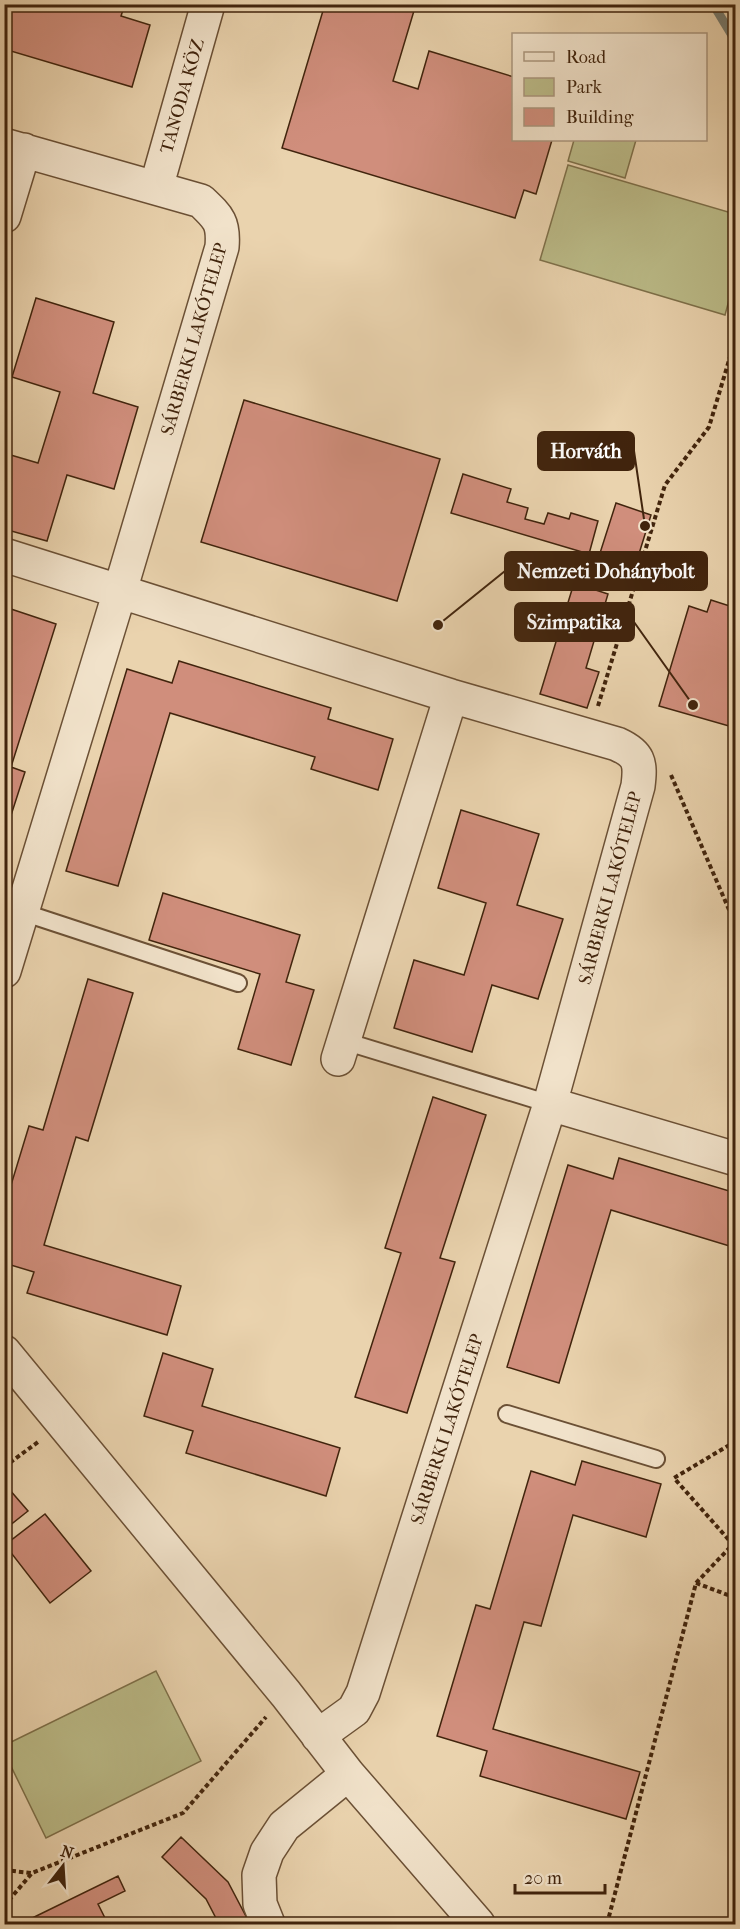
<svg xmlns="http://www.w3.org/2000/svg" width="740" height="1929" font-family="'IM FELL French Canon',serif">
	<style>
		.green { fill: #bb8; stroke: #7e704a; stroke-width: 1.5 }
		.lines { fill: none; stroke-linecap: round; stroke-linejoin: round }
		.stream { stroke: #767c71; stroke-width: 9 }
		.building { fill: #d08e7c; stroke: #41240d; stroke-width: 1.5 }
		.service-casing { stroke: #6b5035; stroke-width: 20 }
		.minor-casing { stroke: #6b5035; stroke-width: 36 }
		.path { stroke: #41240d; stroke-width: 4; stroke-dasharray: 4.5 3; stroke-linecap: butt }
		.service { stroke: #f1e2ca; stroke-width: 16 }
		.minor { stroke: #f1e2ca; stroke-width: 33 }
		.labels { text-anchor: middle; stroke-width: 5; stroke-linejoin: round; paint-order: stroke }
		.street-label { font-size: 18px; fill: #41240d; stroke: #f1e2ca }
		.leader { fill: none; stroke: #41240d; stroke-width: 2 }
		.callout-dot { fill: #41240d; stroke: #f1e2ca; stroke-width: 2 }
		.callout { fill: #41240d; stroke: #41240d; stroke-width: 2 }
		.callout-label { font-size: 20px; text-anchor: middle; font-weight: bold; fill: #fff }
	</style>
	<rect width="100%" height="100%" fill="#ead3ae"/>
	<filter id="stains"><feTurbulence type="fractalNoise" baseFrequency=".00333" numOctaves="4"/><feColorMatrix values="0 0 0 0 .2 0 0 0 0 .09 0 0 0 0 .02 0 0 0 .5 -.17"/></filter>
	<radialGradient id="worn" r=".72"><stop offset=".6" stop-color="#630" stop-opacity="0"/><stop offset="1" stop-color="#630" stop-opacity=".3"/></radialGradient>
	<path class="green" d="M574 140H636L625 178 568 161Z
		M568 165 735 214V278L725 315 540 260Z
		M156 1671 201 1761 46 1838 5 1754V1745Z"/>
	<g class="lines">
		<path class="stream" d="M713 4 736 42"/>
	</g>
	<path class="building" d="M4 4H125L121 16 150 25 132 87 4 49Z
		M325 4H416L393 81 418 89 429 51 514 77V140H552L536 194 524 190 515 218 282 148Z
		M36 298 114 322 93 393 138 407 114 489 67 475 47 541 4 529V453L38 463 60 392 12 377Z
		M244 400 440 459 397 601 201 542Z
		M463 474 511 489 507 502 528 508 525 519 544 524 548 513 569 519 571 513 598 521 589 554 451 513Z
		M616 503 651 515 629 586 593 575Z
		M574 583 608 594 586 668 599 672 587 708 540 694Z
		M711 600 736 608V728L659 706 689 606 707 612Z
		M5 607 56 624 11 767 25 772 4 837Z
		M179 661 331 708 328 719 393 739 378 790 311 769 315 757 170 713 118 886 66 871 127 669 172 683Z
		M461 810 539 834 517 905 563 919 538 999 492 985 472 1052 394 1028 414 960 464 975 486 903 438 888Z
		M163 893 300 935 286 982 314 990 291 1065 238 1049 260 974 149 940Z
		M88 979 133 993 88 1141 76 1137 44 1245 181 1286 167 1335 27 1293 34 1272 4 1263V1208L29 1126 43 1130Z
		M433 1097 486 1115 440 1258 455 1262 407 1413 355 1397 401 1253 385 1248Z
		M619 1158 736 1193V1248L611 1210 559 1383 507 1367 568 1165 613 1179Z
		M163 1353 213 1369 202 1406 340 1448 326 1496 186 1453 193 1431 144 1416Z
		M582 1461 661 1484 646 1537 573 1515 541 1626 524 1622 493 1729 640 1772 626 1819 480 1776 487 1751 437 1736 476 1605 490 1609 531 1471 575 1485Z
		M9 1489 28 1511 4 1530V1493Z
		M45 1514 91 1571 50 1603 5 1545Z
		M181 1837 228 1882 250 1924H219L206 1899 162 1857Z
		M118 1876 125 1891 98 1904 108 1924H20Z"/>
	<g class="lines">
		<g class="service-casing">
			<path id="service" d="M22 912 238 983
				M344 1041 550 1104
				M507 1414 656 1459"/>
		</g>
		<g class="minor-casing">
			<path id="minor" d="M4 145 201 201C219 218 224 223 222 247L120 591 4 971
				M156 188 208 4
				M4 216 24 150
				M4 555 451 696 617 744C639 754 641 762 638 786L550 1104 363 1693 354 1710 318 1736
				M338 1059 451 696
				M550 1104 736 1159
				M4 1352 286 1694 348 1774 478 1924
				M268 1924 260 1904 259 1875 267 1852 284 1826 348 1774"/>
		</g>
		<path class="path" d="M598 706 665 485 709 427 736 337
			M671 775 736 926
			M736 1441 674 1478 736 1548
			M4 1467 38 1442
			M696 1583 736 1598
			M4 1870 31 1873
			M4 1906 32 1873 183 1813 266 1717
			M607 1924 696 1583 736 1541"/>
		<use href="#service" class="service"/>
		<use href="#minor" class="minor"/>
	</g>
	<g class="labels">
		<g class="street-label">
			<text transform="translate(182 96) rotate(-74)" y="6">TANODA KÖZ</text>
			<text transform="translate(194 339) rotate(-74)" y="6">SÁRBERKI LAKÓTELEP</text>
			<text transform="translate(610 888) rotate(-75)" y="6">SÁRBERKI LAKÓTELEP</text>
			<text transform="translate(447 1429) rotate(-72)" y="6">SÁRBERKI LAKÓTELEP</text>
		</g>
	</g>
	<path class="leader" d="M645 526L634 451M438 625L505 571M693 705L634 622"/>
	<g class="callout-dot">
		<circle cx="645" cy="526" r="6"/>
		<circle cx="438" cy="625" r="6"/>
		<circle cx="693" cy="705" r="6"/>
	</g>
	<g class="callout">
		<rect x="538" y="432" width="96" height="38" rx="6"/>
		<rect x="505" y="552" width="202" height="38" rx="6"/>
		<rect x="515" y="603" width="119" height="38" rx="6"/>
	</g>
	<g class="callout-label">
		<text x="586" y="458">Horváth</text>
		<text x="606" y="578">Nemzeti Dohánybolt</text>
		<text x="574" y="629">Szimpatika</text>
	</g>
	<rect width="740" height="1929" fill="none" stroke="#ead3ae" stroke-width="24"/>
	<rect x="6" y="6" width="728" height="1917" fill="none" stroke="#41240d" stroke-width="3"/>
	<rect x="12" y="12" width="716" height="1905" fill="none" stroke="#41240d" stroke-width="1.5"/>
	<rect x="512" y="33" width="195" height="108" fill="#f1e2ca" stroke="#ab967e" stroke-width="1.5"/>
	<rect x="524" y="52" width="30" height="9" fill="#f1e2ca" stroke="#ab967e" stroke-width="1.5"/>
	<text x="566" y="63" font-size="18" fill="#41240d">Road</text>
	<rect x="524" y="78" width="30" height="18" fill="#bbbb88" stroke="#ab967e" stroke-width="1.5"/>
	<text x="566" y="93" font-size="18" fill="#41240d">Park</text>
	<rect x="524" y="108" width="30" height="18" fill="#d08e7c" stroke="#ab967e" stroke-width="1.5"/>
	<text x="566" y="123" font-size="18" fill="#41240d">Building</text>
	<g transform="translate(63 1866) rotate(17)" stroke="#f1e2ca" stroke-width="4.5" paint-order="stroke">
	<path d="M0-4.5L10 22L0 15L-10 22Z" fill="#41240d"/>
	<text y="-9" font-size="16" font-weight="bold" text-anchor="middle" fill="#41240d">N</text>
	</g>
	<path d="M515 1884v9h90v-9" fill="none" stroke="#41240d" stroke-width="3"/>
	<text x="524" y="1884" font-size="18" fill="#41240d" stroke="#f1e2ca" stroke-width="4.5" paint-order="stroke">20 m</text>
	<rect width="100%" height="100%" filter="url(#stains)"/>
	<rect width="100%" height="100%" fill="url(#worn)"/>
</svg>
